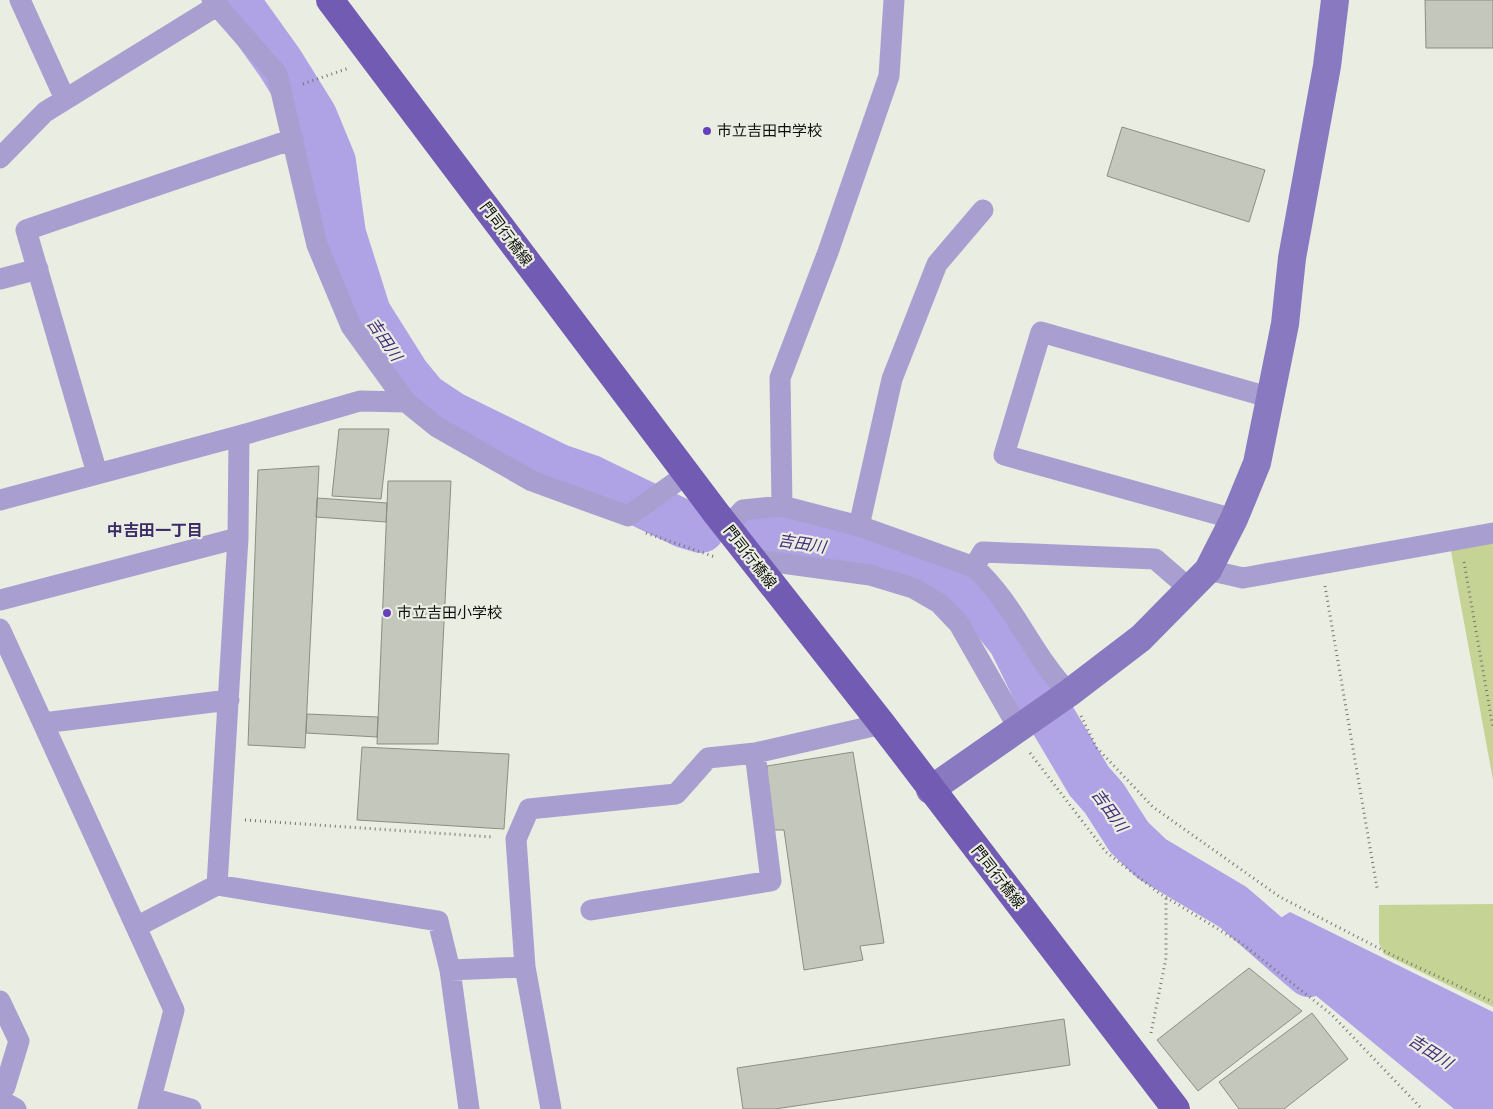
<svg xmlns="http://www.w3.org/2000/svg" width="1493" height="1109" font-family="Montserrat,'Noto Sans JP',sans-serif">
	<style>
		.green { fill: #c5d495 }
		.water { fill: #afa2e5 }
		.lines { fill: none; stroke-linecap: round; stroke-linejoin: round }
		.river { stroke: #afa2e5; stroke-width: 48 }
		.building { fill: #c4c7bb; stroke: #8b8e83 }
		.path { stroke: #757770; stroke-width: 3; stroke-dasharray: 1 4; stroke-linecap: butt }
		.street { stroke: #a89fd0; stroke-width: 21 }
		.secondary { stroke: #8879c0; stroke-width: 28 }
		.primary { stroke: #725cb3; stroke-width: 28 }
		.poi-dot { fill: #6640b9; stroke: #eaede2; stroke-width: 2 }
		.labels { text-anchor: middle; stroke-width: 4.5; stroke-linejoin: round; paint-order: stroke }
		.poi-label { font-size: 15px; fill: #10110e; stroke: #eaede2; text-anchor: start }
		.street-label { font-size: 15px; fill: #10110e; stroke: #eaede2 }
		.water-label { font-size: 16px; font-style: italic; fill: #432b7a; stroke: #eaede2 }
		.neighbourhood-label { font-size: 16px; font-weight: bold; fill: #3c2b67; stroke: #eaede2 }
	</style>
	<rect width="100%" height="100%" fill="#eaede2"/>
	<path class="green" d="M1493 527V780L1448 535Z
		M1493 904V1007L1384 954 1379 943V905Z"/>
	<path class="water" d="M1290 912 1493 1012V1109H1454L1247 939Z"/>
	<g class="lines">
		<path class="river" d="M235 0 280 63 313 116 332 162 342 234 367 313 406 375 424 397 451 415 559 468 591 479 684 524 701 529
			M759 536 860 552 934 576 979 600 1012 641 1041 700 1089 781 1104 798 1129 837 1152 859 1233 907 1309 973"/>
	</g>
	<path class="building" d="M1425 0H1493V48H1426Z
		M1122 127 1265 170 1249 222 1107 176Z
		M339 429H389L381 499 332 496Z
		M319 466 305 748 248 745 258 470Z
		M388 481H451L438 744H377Z
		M317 498 387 503 386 522 316 517Z
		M307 714 378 717 377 737 306 733Z
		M362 747 509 754 504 829 357 820Z
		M853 752 884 943 860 946 863 960 804 970 784 830H770L767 766Z
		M1249 968 1302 1011 1198 1091 1157 1040Z
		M1312 1013 1348 1059 1284 1109H1239L1219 1082Z
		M1064 1019 1070 1065 775 1109H743L737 1068Z"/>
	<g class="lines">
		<path class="path" d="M303 84 349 68
			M646 533 715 557
			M1464 562 1493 728
			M1325 586 1377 888
			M1081 716 1097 748 1153 807 1280 897 1394 956 1493 1002
			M1030 753 1106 852 1159 893 1241 943 1331 1014 1422 1109
			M245 820 493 837
			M1151 1033 1166 958V898"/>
		<path class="street" d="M20 0 65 99
			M212 0 277 74 317 245 351 326 406 402 437 427 532 481 628 516 687 474
			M0 158 45 112 218 5
			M0 279 38 269
			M239 436 238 538 217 885 438 921 450 970 469 1109
			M97 473 26 230 293 139
			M0 500 239 436 360 401 406 402
			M782 506 859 526 892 379 937 264 983 210
			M1234 519 1004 455 1041 332 1271 398
			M859 526 974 567 983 552 1155 559 1191 590
			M727 527 743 510 782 506 780 378 828 252 889 76 894 0
			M751 559 870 575 913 588 939 603 959 624 1019 729
			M974 567C1014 603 1032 655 1069 693
			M1208 570 1243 578 1493 533
			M0 600 238 538
			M0 629 174 1010 148 1109
			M43 723 229 700
			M591 910 771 881 755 753
			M136 927 217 885
			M450 970 525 967
			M0 1001 19 1041 5 1087 0 1088
			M152 1098 191 1109
			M0 1100 16 1109
			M551 1109 525 967 516 839 529 809 676 794 708 758 755 753 882 724"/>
		<path class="secondary" d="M930 790 1069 693 1141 638 1208 570 1234 519 1257 463 1285 324 1292 258 1327 66 1335 0"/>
		<path class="primary" d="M330 0 716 513 882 724 1176 1109"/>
	</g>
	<g class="poi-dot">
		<circle cx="707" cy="131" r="5"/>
		<circle cx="387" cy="613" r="5"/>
	</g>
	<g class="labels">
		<g class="poi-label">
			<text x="717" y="136">市立吉田中学校</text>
			<text x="397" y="618">市立吉田小学校</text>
		</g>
		<g class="street-label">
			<text transform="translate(506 234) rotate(53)" y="5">門司行橋線</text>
			<text transform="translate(750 557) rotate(52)" y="5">門司行橋線</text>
			<text transform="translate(998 877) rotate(52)" y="5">門司行橋線</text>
		</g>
		<g class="water-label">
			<text transform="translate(385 339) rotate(56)" y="6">吉田川</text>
			<text transform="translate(802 543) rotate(9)" y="6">吉田川</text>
			<text transform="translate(1110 810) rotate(54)" y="6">吉田川</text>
			<text transform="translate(1431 1051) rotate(33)" y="6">吉田川</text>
		</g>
		<g class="neighbourhood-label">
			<text x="155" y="536">中吉田一丁目</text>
		</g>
	</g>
</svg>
